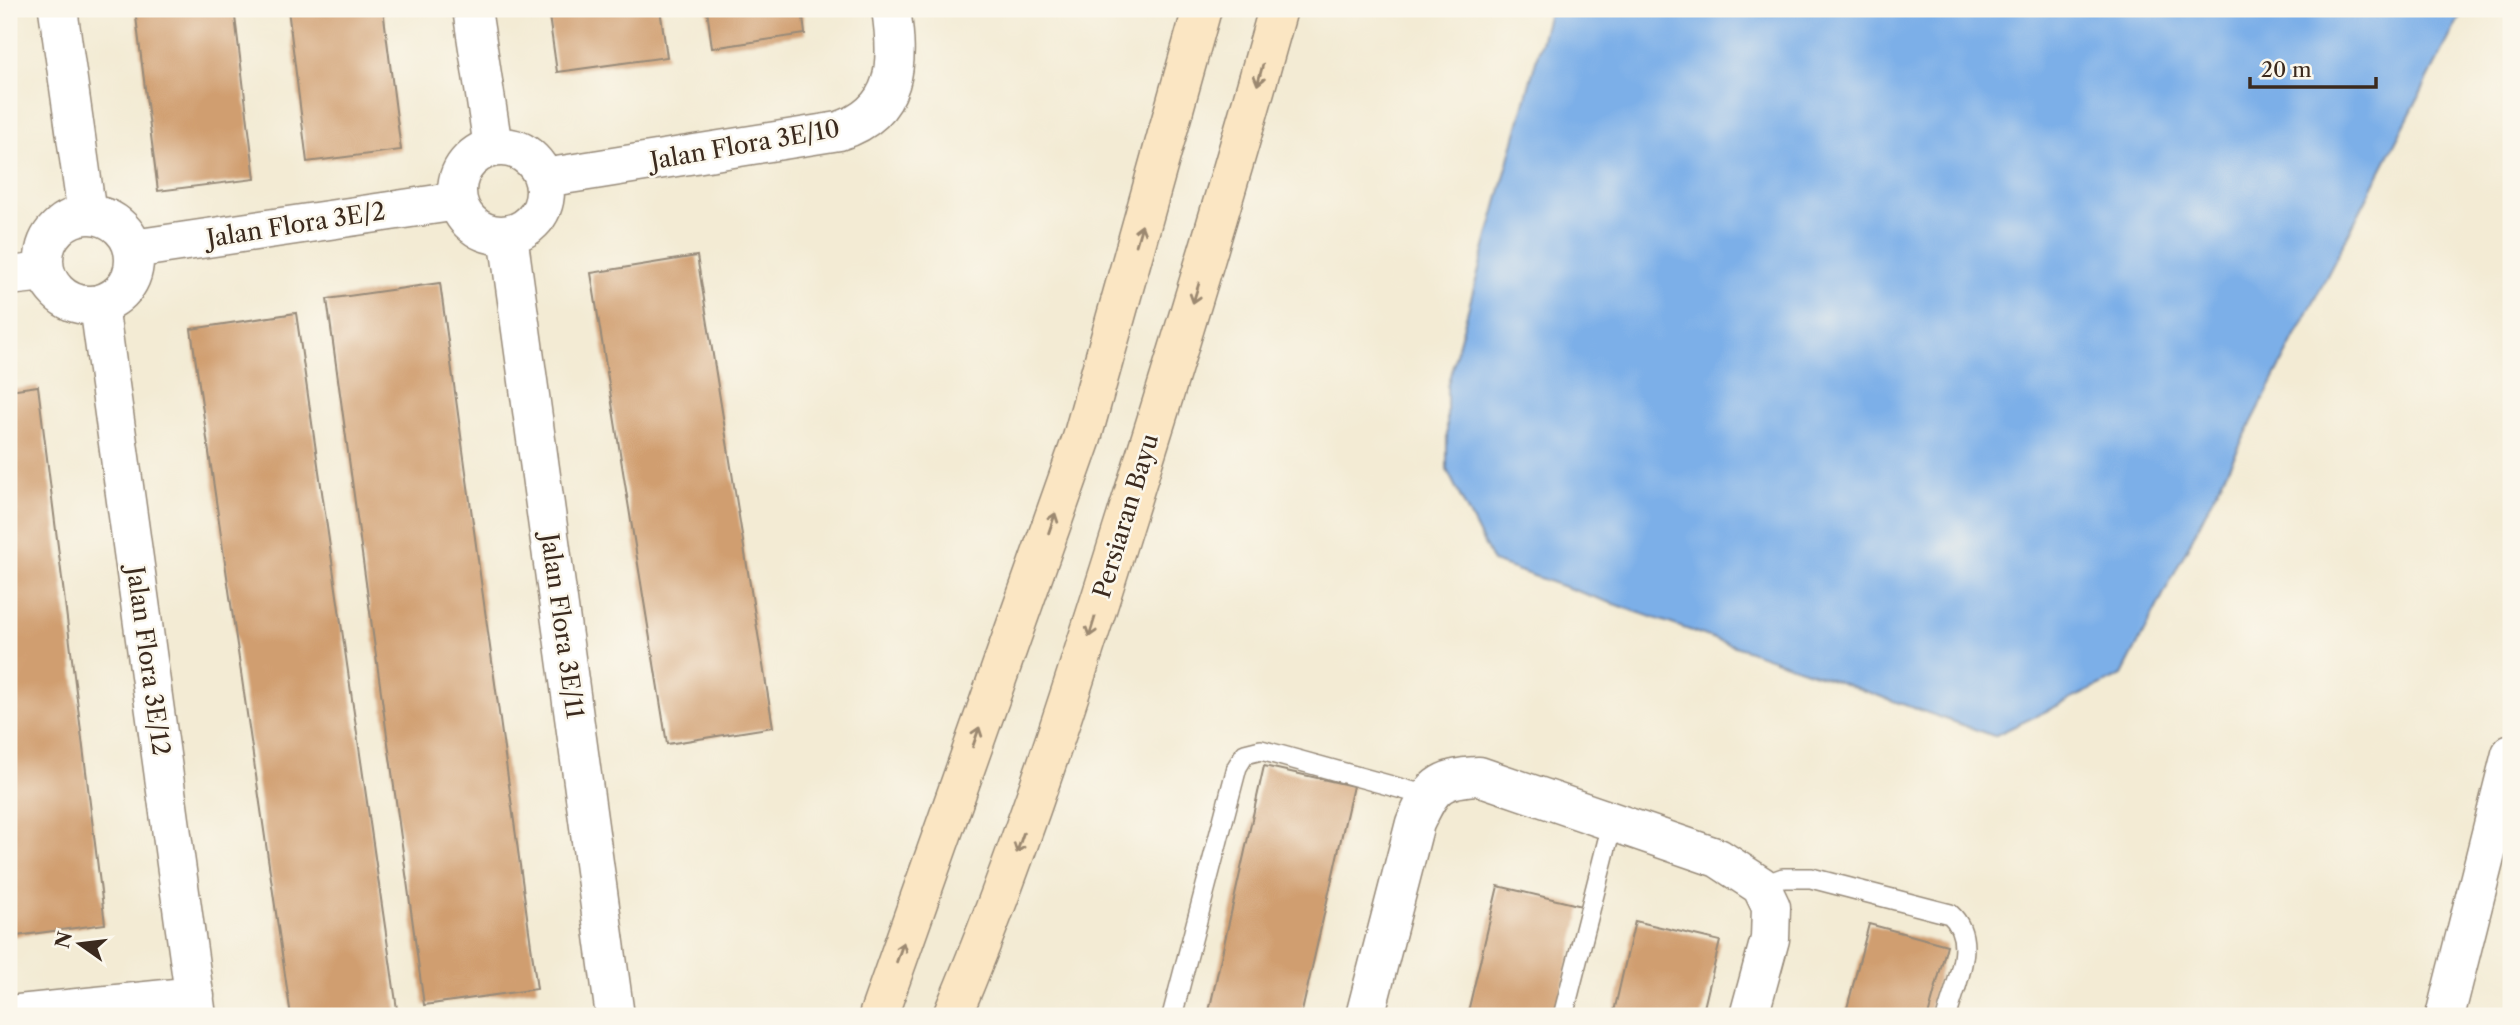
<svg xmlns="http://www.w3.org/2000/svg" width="2520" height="1025" font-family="'Libre Caslon Text',serif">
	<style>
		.water { fill: #7bafe8; stroke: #5b6c83; stroke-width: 2 }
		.building { fill: #d09e6f }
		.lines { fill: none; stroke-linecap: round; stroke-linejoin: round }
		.lane-casing { stroke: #978a79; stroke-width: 22 }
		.street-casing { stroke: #978a79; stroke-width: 41 }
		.secondary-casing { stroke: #978a79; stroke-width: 41 }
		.lane { stroke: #fff; stroke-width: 19 }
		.street { stroke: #fff; stroke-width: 38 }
		.secondary { stroke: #fbe6c3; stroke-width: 38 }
		.oneway { stroke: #9b8870 }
		.labels { text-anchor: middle; stroke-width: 5; stroke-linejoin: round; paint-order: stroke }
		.street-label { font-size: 24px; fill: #3b2a1e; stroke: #fbf7ec }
	</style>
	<rect width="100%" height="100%" fill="#fbf7ec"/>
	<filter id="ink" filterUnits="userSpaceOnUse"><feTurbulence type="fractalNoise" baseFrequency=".0143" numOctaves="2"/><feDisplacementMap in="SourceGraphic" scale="14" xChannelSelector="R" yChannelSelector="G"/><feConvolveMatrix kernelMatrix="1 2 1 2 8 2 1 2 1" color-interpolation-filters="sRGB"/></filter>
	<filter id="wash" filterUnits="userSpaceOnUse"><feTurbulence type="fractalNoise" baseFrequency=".00686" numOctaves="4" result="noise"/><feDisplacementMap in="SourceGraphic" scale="28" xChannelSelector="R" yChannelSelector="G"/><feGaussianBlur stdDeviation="1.57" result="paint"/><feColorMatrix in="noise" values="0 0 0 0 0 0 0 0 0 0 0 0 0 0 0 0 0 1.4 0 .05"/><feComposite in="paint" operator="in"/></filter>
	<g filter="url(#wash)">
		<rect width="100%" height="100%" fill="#f3ebd4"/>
		<path class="water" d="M1550 9H2464L2122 675 1994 736 1493 562 1447 470V387Z"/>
		<g id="blocks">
			<path class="building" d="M135 9H234L255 179 158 191Z
				M288 9H383L401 150 307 162Z
				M548 9H660L667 57 557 72Z
				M707 9H802L805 34 712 48Z
				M697 256 773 727 667 744 591 273Z
				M440 283 537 989 424 1005 327 299Z
				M296 313 398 1016H291L191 329Z
				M38 386 105 924 9 937V390Z
				M1264 766 1353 786 1301 1016H1208Z
				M1498 886 1582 906 1556 1016H1467Z
				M1635 921 1720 941 1702 1016H1613Z
				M1869 924 1947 945 1928 1016H1845Z"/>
		</g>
	</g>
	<g filter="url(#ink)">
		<use href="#blocks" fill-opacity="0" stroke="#978a79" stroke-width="2"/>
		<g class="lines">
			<g class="lane-casing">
				<path id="lane" d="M1761 886 1783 878H1811L1950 914C1979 940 1955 984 1947 1016
					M1172 1016 1237 767 1245 754 1261 750 1428 796
					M1563 1016 1613 820"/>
			</g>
			<g class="street-casing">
				<path id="street" d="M58 9 87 215
					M472 9 493 147
					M457 191a44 44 0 1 1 88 0a44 44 0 1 1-88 0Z
					M544 178 839 131C899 112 899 62 891 9
					M44 260a45 45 0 1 1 90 0a45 45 0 1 1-90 0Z
					M508 235 615 1016
					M133 249 458 201
					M9 276 45 272
					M99 305 197 1016
					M9 1015 195 996
					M1365 1016 1415 823C1432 787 1437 778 1479 776L1718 858 1761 886 1771 907 1770 939 1749 1016
					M2445 1016 2511 754"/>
			</g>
			<g class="secondary-casing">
				<path id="secondary" d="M878 1016 1082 438 1202 9
					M952 1016C1021 852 1074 684 1127 514 1180 346 1231 178 1278 9"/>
			</g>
			<use href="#lane" class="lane"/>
			<use href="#street" class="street"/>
			<use href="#secondary" class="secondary"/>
		</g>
		<defs><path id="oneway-shaft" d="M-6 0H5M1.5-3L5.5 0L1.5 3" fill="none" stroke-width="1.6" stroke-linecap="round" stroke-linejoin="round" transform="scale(1.75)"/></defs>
		<g class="oneway">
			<use href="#oneway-shaft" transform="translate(1260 75) rotate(105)"/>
			<use href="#oneway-shaft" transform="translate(1139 235) rotate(-74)"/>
			<use href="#oneway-shaft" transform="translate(1196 293) rotate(107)"/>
			<use href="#oneway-shaft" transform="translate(1052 523) rotate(-71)"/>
			<use href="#oneway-shaft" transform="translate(1092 627) rotate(107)"/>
			<use href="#oneway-shaft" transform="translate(976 737) rotate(-71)"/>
			<use href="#oneway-shaft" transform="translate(1020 843) rotate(109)"/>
			<use href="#oneway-shaft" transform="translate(900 952) rotate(-71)"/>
		</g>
	</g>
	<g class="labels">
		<g class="street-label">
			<text transform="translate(745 145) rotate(-10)" y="8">Jalan Flora 3E/10</text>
			<text transform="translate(296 225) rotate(-9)" y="8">Jalan Flora 3E/2</text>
			<text transform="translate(1126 516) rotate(-73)" y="8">Persiaran Bayu</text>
			<text transform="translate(562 626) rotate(82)" y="8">Jalan Flora 3E/11</text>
			<text transform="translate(148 661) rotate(82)" y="8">Jalan Flora 3E/12</text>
		</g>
	</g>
	<rect width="2520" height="1025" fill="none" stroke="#fbf7ec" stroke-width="35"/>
	<g transform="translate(80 944) rotate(284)" stroke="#fbf7ec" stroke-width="5" paint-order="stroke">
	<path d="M0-5L12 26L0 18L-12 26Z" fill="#3b2a1e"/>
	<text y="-10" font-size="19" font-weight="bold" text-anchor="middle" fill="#3b2a1e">N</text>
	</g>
	<path d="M2250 77v10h126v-10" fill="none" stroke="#3b2a1e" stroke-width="3.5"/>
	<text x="2261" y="77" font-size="21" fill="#3b2a1e" stroke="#fbf7ec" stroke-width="5" paint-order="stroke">20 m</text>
</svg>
